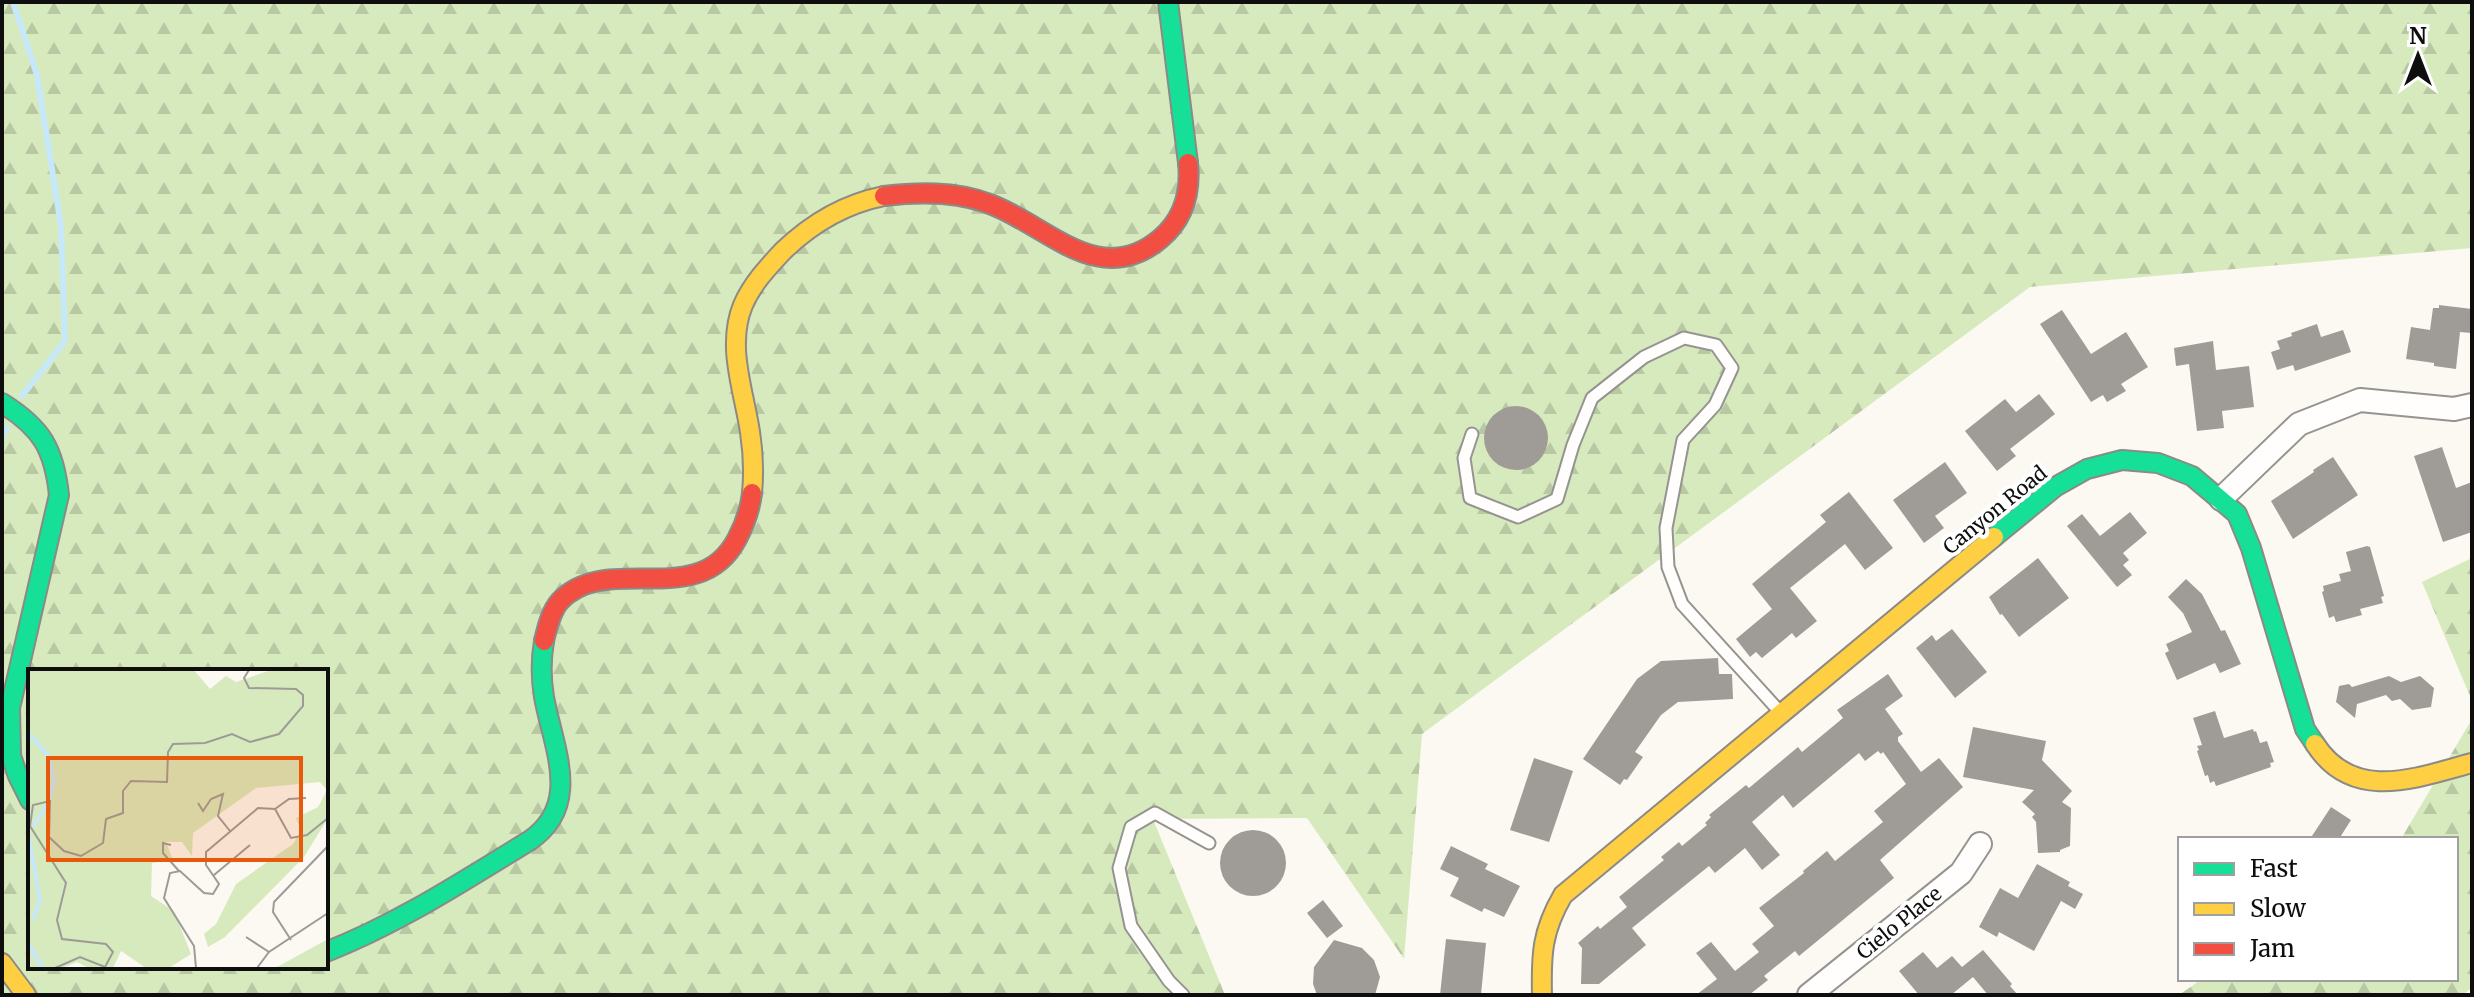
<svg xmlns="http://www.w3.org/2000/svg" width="2474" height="997" font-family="Merriweather,serif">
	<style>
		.forest { fill: url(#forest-firs); fill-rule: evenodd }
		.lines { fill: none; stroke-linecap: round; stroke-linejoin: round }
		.stream { stroke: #c7e8f8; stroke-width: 6 }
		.building { fill: #9f9c98 }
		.lane-casing { stroke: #959491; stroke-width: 15 }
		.street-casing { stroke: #959491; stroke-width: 26 }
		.fast-casing { stroke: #8c8a87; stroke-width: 22 }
		.slow-casing { stroke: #8c8a87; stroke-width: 22 }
		.jam-casing { stroke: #8c8a87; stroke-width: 22 }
		.lane { stroke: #fffefd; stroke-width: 11 }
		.street { stroke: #fffefd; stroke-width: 22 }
		.fast { stroke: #16e098; stroke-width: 18 }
		.slow { stroke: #ffcf43; stroke-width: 18 }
		.jam { stroke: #f24e42; stroke-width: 18 }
		.labels { text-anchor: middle; stroke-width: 8; stroke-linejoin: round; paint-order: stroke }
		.street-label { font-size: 20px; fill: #0e0e0e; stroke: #fff }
		.inset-river { fill: none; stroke: #c7e8f8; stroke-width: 4 }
		.inset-road { fill: none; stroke: #9d9b97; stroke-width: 2 }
		.view { fill: #e8590c; fill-opacity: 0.15; stroke: #e8590c; stroke-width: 4 }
		.inset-edge { fill: none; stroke: #0e0e0e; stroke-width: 4 }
	</style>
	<defs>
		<pattern id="forest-firs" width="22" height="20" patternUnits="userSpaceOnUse" patternTransform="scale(2)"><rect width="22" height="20" fill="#d7eabe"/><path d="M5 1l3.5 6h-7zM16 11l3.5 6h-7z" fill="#b7c8a2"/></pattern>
	</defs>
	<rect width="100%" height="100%" fill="#fcf9f2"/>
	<path class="forest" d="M2 2H2472V248L2030 287 1422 734 1404 959 1307 818 1153 819 1225 995H2ZM30 671H326V967H30Z
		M2472 558V701L2422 582Z
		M2472 719V987L2463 995H2179L2202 979H2456V839H2401Z"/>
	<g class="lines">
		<path class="stream" d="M13 2 37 75 61 226 65 341 22 396
			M2 436 7 428"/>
	</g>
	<path class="building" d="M2439 305 2472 309V333L2460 332 2456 369 2434 366V363L2406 359 2411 327 2430 330 2433 308H2439Z
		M2062 310 2091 354 2126 332 2148 367 2121 384 2126 391 2107 402 2103 395 2091 402 2040 324Z
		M2317 324 2321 337 2343 330 2351 352 2295 371 2293 365 2277 370 2271 352 2280 349 2277 341 2292 336 2291 333Z
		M2213 341 2216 370 2249 366 2254 407 2222 411 2224 428 2197 431 2189 364 2176 366 2174 348Z
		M2039 394 2055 414 2010 449 2016 456 1997 471 1965 431 2005 399 2016 412Z
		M1484 438a32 32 0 1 1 64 0a32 32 0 1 1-64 0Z
		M2442 447 2456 488 2472 482V532L2443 542 2414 456Z
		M2333 457 2358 495 2293 539 2271 501 2314 472 2313 470Z
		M1945 462 1967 493 1935 516 1944 528 1924 543 1893 500Z
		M1849 492 1893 548 1865 570 1845 544 1790 588 1817 621 1796 638 1792 633 1762 658 1756 652 1750 657 1736 639 1772 609 1752 584 1826 522 1820 515Z
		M2130 512 2147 533 2123 553 2129 560 2123 565 2132 575 2117 587 2067 526 2082 514 2100 536Z
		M2367 546 2370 547 2384 596 2381 597 2383 603 2360 609 2362 615 2336 622 2334 616 2329 618 2322 592 2324 591 2323 586 2341 581 2339 574 2351 571 2346 552Z
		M2038 558 2069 598 2019 637 2002 614 2000 615 1989 597Z
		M2186 579 2202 594 2221 631 2225 630 2241 664 2220 673 2215 663 2177 680 2165 653 2169 651 2166 644 2192 632 2183 613 2168 597Z
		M1952 629 1987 672 1955 698 1916 648 1932 635 1936 641Z
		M1718 658 1719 674H1732L1733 699 1678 702 1661 715 1635 752 1643 757 1627 780 1624 779 1620 785 1583 759 1637 679 1661 661Z
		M1888 674 1903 696 1885 709 1903 734 1898 737V741L1921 772 1939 758 1963 787 1880 860 1894 878 1799 956 1795 951 1764 976 1768 980 1749 995H1696L1717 979 1696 953 1711 942 1735 971 1759 952 1752 944 1774 926 1759 908 1804 873 1803 871 1827 851 1835 861 1883 822 1874 811 1906 784 1883 752 1881 754 1878 751 1865 761 1859 753 1793 808 1783 795 1752 822 1780 855 1762 870 1745 848 1715 873 1709 866 1632 928 1646 945 1599 984H1581L1582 948 1578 943 1598 926 1600 929 1627 907 1619 897 1664 860 1661 857 1679 842 1682 846 1707 825 1705 823 1711 817 1709 815 1746 785 1749 788 1798 747 1802 752 1843 718 1837 710Z
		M2389 676 2401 682 2420 676 2434 688 2431 707 2412 710 2400 699 2392 701 2386 695 2357 704 2355 718 2336 702 2339 686 2349 684 2352 687Z
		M2215 711 2224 738 2253 729 2254 732 2256 731 2260 743 2267 741 2274 762 2270 763 2271 767 2216 786 2214 781 2210 783 2208 775 2205 776 2197 751 2199 750 2197 746 2202 745 2193 718Z
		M1973 727 2046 741 2042 760 2072 791 2062 802 2071 808 2070 846 2060 850V852L2038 853 2036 822 2032 817 2035 814 2022 802 2034 790 1963 777Z
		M1534 758 1573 771 1549 842 1510 830Z
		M2331 807 2351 820 2339 839H2310Z
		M1220 863a33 33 0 1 1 66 0a33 33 0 1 1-66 0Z
		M1451 846 1488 864 1485 869 1520 886 1504 917 1484 908 1482 912 1450 896 1459 878 1440 869Z
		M2037 864 2070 882 2068 886 2083 894 2075 909 2061 901 2034 951 1999 932 1997 937 1979 927 2000 888 2018 898Z
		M1323 900 1343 926 1327 938 1307 913Z
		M1446 939 1486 943 1481 995H1440Z
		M1334 940 1362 948 1374 960 1380 977 1375 995H1317L1313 984 1314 967Z
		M1983 950 2012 984 2010 986 2018 995H1988L1973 977 1951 995H1919L1899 971 1923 952 1937 968 1952 956 1962 967Z"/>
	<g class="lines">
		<g class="lane-casing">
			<path id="lane" d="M1472 434 1464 458 1470 498 1518 517 1557 499 1573 445 1592 398 1644 357 1684 338 1716 345 1732 368 1715 405 1683 440 1666 528 1668 567 1682 604 1781 713
				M1183 995 1169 981 1131 926 1119 868 1131 827 1155 813 1209 843"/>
		</g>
		<g class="street-casing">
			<path id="street" d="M2221 499 2299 424 2360 400 2454 409 2472 405
				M1809 995 1961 873 1980 844"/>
		</g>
		<g class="fast-casing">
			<path id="fast" d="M1168 2 1188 163
				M2 403C42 428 54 449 59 495L10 708 11 756 18 776 30 800
				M1994 537 2055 487 2087 469 2122 460 2158 463 2192 476 2237 514 2251 548 2305 729 2315 744
				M326 952C398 924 463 881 529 841 583 805 553 747 544 697 541 679 541 659 544 641"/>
		</g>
		<g class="slow-casing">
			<path id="slow" d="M752 493C754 473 753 452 750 432 744 391 726 346 743 305 752 284 768 267 783 251 812 223 844 204 884 196
				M2315 744C2353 803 2416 778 2472 763
				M2 963 26 995
				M1542 995C1541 954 1542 931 1563 895L1994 537"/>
		</g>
		<g class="jam-casing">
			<path id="jam" d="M884 196C918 192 954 191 987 203 1044 222 1098 291 1160 239 1184 219 1191 193 1188 163
				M544 641C547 628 551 611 560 601 607 551 699 612 737 539 745 524 750 510 752 493"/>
		</g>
		<use href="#lane" class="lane"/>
		<use href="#street" class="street"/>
		<use href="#fast" class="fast"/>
		<use href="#slow" class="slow"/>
		<use href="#jam" class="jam"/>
	</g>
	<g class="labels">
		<g class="street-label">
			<text transform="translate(1995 510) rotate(-39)" y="7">Canyon Road</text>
			<text transform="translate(1899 923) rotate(-39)" y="7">Cielo Place</text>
		</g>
	</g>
	<g transform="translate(28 669)">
		<rect width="300" height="300" fill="#fcf9f2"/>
		<path d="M0 1H166L182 20 198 7 208 13 243 1H300V149L276 188 197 268 180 278 176 265 188 255 208 215 265 175 273 162 268 149 290 138 299 121 292 113 228 119 165 164 164 187 154 173H138L145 191 124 194 123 227 146 242 163 285 141 299H118L93 282 85 299H60L49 293 34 299H1ZM300 270V299H248L249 298Z" fill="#d7eabe"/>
		<path class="inset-river" d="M0 63 21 88 26 112 22 130M5 157 20 134M1 168 12 232 5 251M2 276 14 299"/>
		<path class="inset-road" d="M170 134 175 142 183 130 195 125 190 147 202 162M247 140 261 130 278 129M143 176 135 174V184L151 202M186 206 222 176M218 268 241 283M263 271 245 243 246 233 300 177M27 299 52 288 77 298 85 283 78 275 34 270 29 251 38 214 2 157 5 136 22 132 21 168 36 182 53 187 75 174 78 150 95 144V122L103 112 139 113 140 83 145 75 177 74 204 65 222 73 251 65 275 37V26L268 20 221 19 216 9 221 1M168 299 166 277 136 229 142 204 152 202 176 224 185 225 191 215 178 196V183L230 139 247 140 263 169 279 166 300 149M229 299 241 283 300 244"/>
		<path class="view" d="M20 89H273V191H20Z"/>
		<rect width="300" height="300" class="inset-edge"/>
	</g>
	<rect width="2474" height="997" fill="none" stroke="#0e0e0e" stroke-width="8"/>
	<rect x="2178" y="837" width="280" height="144" fill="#ffffff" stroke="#9f9f9f" stroke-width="2"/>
	<rect x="2194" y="863" width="40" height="12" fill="#16e098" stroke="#9f9f9f" stroke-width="2"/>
	<text x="2250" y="877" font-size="24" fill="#0e0e0e">Fast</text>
	<rect x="2194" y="903" width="40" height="12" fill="#ffcf43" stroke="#9f9f9f" stroke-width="2"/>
	<text x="2250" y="917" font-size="24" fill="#0e0e0e">Slow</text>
	<rect x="2194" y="943" width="40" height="12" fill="#f24e42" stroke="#9f9f9f" stroke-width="2"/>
	<text x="2250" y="957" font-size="24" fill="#0e0e0e">Jam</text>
	<g transform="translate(2418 56)" stroke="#ffffff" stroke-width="6" paint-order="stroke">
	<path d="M0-6L14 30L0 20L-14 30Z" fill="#0e0e0e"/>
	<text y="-12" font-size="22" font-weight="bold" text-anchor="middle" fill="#0e0e0e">N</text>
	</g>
</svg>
